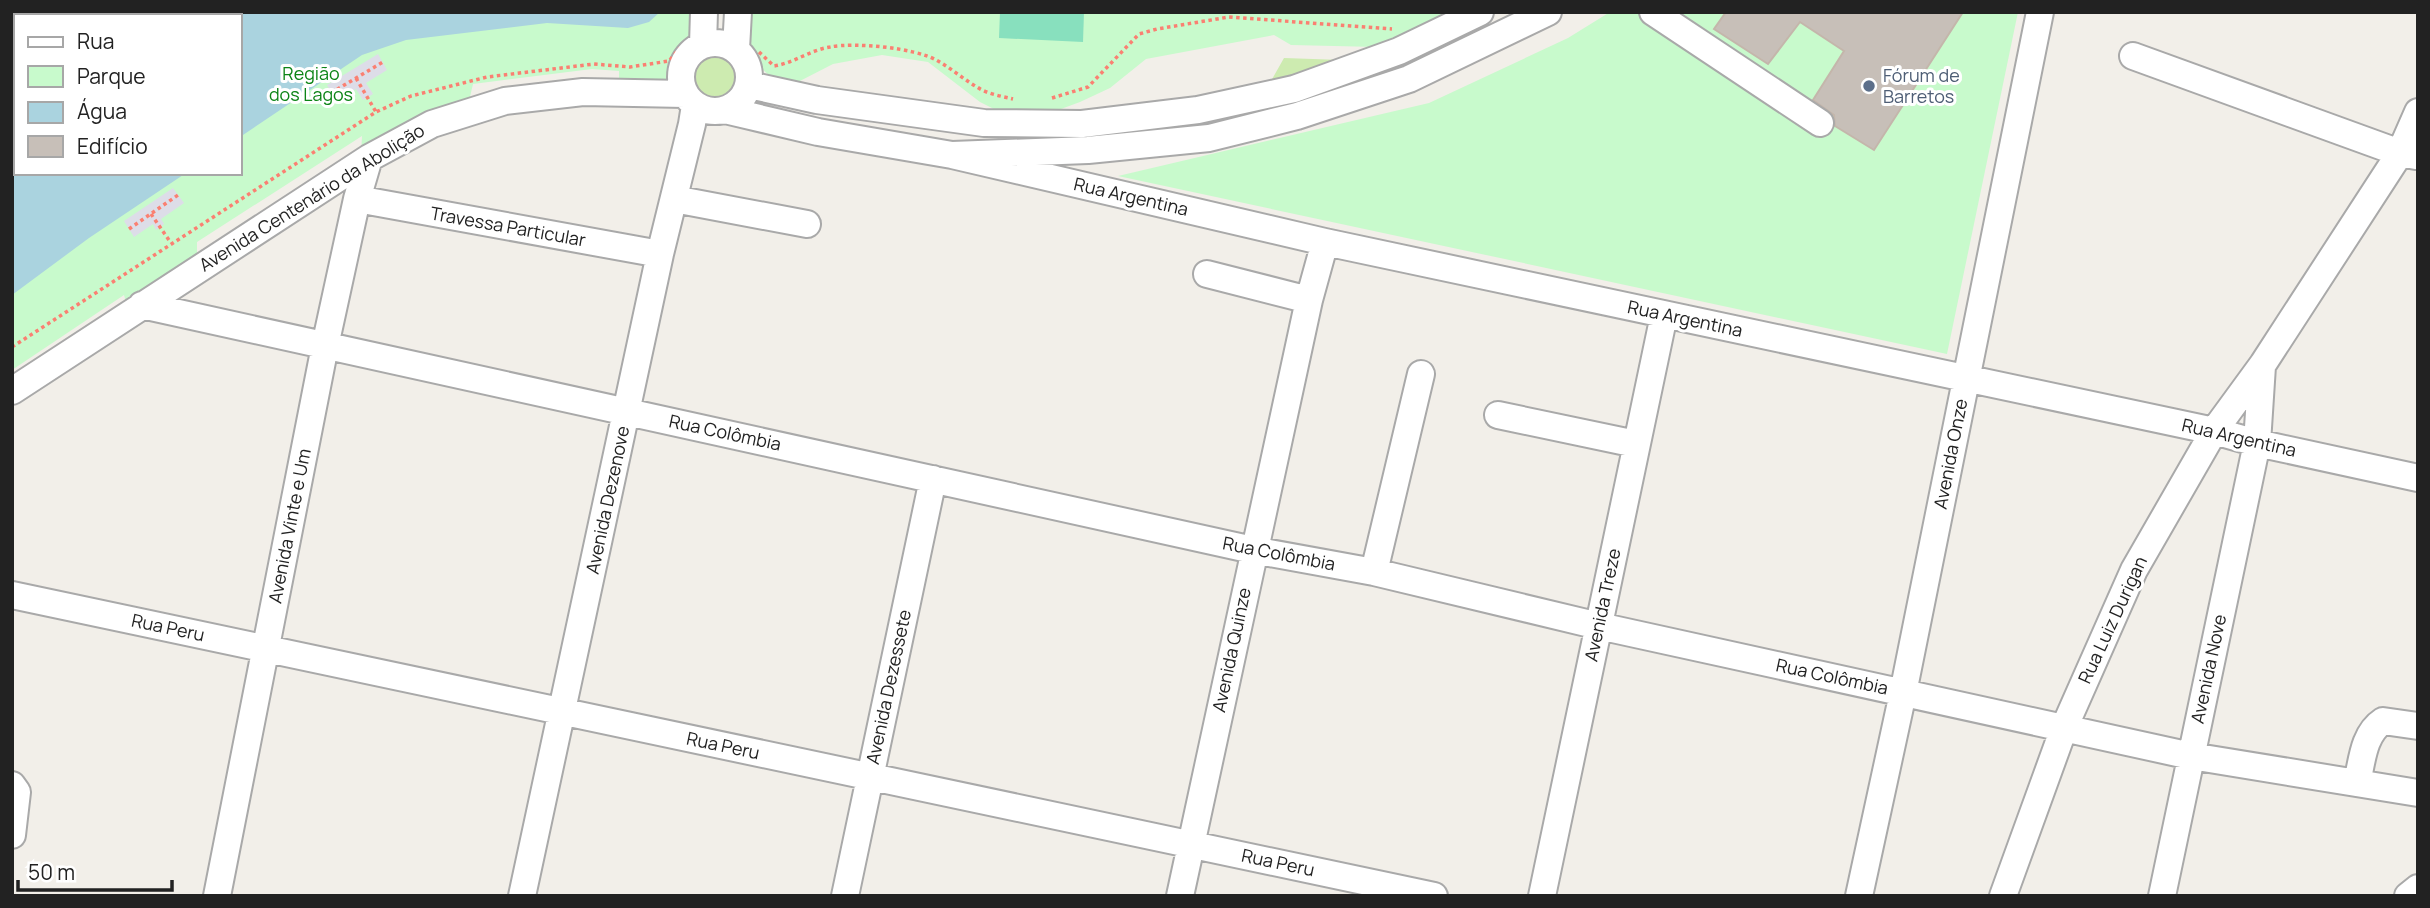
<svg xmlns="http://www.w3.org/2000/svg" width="2430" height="908" font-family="Manrope,sans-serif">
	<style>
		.grass { fill: #cdebb0 }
		.park { fill: #c8facc; fill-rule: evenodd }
		.pitch { fill: #88e0be }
		.plaza { fill: #dddde8 }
		.water { fill: #aad3df }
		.building { fill: #c7bfb8; stroke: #c4b6ab; stroke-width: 2 }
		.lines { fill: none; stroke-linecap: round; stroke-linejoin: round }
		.minor-casing { stroke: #a9a9a9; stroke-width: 30 }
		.path { stroke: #fa8072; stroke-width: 3.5; stroke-dasharray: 3.5 3.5; stroke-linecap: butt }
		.minor { stroke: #fff; stroke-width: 26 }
		.service-dot { fill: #5c6f8a; stroke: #fff; stroke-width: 2.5 }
		.labels { text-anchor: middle; stroke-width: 6; stroke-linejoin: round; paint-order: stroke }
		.park-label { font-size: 18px; fill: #0c8416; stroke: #fff }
		.service-label { font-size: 18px; fill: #4e5e75; stroke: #fff; text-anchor: start }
		.street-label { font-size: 18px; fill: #222; stroke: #fff }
	</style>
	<rect width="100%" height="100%" fill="#f2efe9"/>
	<path class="grass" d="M691 78a25 25 0 1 1 50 0a25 25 0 1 1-50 0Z
		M1284 58 1342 60 1271 81Z"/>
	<path class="park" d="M12 12H693L691 47 672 76 670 88 619 87V71L592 69 473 84 468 105 361 156 362 136 197 242V260L127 306 124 295 12 370ZM16 16H240V173H16Z
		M750 12H1455L1377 47 1291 45 1274 35 1146 59 1110 88 1080 102 1042 116 1002 113 980 102 928 62 882 55 833 64 796 83 773 79 756 63 750 41Z
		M1610 12H2018L1947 354 1118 176 1429 103 1568 38Z"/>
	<path class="pitch" d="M1000 12H1084L1083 42 999 38Z"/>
	<path class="plaza" d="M378 54 387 70 366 83 373 94 363 100 356 89 336 101 327 85Z
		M173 188 184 203 161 219 164 224 156 230 153 224 134 237 124 221Z"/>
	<path class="water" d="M101 12H660L649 22 628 28 547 23 406 40 362 55 240 137V16H91Z
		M16 64V173H186L89 238 12 295V67Z"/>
	<path class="building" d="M1726 12H1963L1874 150 1835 126 1834 115 1813 100 1844 51 1800 22 1768 64 1714 29Z"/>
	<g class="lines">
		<g class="minor-casing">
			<path id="minor" d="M1653 12 1820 123
				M681 77a34 34 0 1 1 68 0a34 34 0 1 1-68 0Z
				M703 45 704 12
				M736 49 738 12
				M2133 56 2400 153 2416 156
				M749 85 817 100 984 123 1082 124 1198 110 1294 89 1399 51 1480 12
				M725 110 818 132 952 155 1088 150 1209 138 1297 116 1409 79 1548 12
				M952 155 1325 242 2214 431 2257 443 2418 478
				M357 199 660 254
				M674 199 807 224
				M1207 274 1309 300
				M142 305 1253 550 1374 572 1599 626 2191 756 2418 793
				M12 391 369 158 432 124 505 101 583 92 685 94
				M1498 415 1636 444
				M1374 572 1421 374
				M12 595 1434 896
				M2357 783C2362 762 2363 734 2383 721L2418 726
				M12 785 17 792 12 835
				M217 896 325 346 357 199 369 158
				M522 896 660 254 692 124 695 105
				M845 896 933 479
				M1180 896 1309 300 1325 242
				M1542 896 1664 315
				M1859 896 1903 693 2040 12
				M2003 896 2064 728 2134 570 2214 431 2263 364 2400 153 2418 112
				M2162 896 2257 443 2262 366
				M2408 896 2418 888"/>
		</g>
		<path class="path" d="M759 52 774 66C794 63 810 50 830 47 855 42 915 48 936 60 951 68 963 79 977 87 987 94 1001 96 1013 99
			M356 78 376 112
			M331 93 383 62
			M1052 98 1088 87 1139 34 1157 29 1229 17 1392 29
			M151 214 171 243
			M129 229 178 195
			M12 347 376 112 411 96 487 77 594 64 630 67 669 61 680 48"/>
		<use href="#minor" class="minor"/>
	</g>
	<circle class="service-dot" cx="1869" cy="86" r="7"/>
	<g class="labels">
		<g class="park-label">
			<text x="311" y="80">Região<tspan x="311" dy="21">dos Lagos</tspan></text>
		</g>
		<g class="service-label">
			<text x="1883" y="82">Fórum de<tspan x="1883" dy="21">Barretos</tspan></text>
		</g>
		<g class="street-label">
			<text transform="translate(1131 197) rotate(13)" y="6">Rua Argentina</text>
			<text transform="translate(312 198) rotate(-32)" y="6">Avenida Centenário da Abolição</text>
			<text transform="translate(508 227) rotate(10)" y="6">Travessa Particular</text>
			<text transform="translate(1685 319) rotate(12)" y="6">Rua Argentina</text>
			<text transform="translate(725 433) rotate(12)" y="6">Rua Colômbia</text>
			<text transform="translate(2239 438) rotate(13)" y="6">Rua Argentina</text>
			<text transform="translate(1951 454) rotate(-79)" y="6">Avenida Onze</text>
			<text transform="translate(608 500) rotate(-78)" y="6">Avenida Dezenove</text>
			<text transform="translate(290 526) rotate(-79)" y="6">Avenida Vinte e Um</text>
			<text transform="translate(1279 554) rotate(11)" y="6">Rua Colômbia</text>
			<text transform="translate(1603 605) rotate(-78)" y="6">Avenida Treze</text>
			<text transform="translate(2113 620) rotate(-65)" y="6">Rua Luiz Durigan</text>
			<text transform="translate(168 628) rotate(12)" y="6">Rua Peru</text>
			<text transform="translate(1232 650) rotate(-78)" y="6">Avenida Quinze</text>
			<text transform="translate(2209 669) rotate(-78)" y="6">Avenida Nove</text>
			<text transform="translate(1832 677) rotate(12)" y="6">Rua Colômbia</text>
			<text transform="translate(889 687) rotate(-78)" y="6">Avenida Dezessete</text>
			<text transform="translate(723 746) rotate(12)" y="6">Rua Peru</text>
			<text transform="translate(1278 863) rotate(12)" y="6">Rua Peru</text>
		</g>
	</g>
	<rect width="2430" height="908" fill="none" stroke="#222222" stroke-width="28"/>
	<rect x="14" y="14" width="228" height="161" fill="#ffffff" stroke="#a7a7a7" stroke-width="2"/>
	<rect x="28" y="37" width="35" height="10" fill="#ffffff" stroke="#a7a7a7" stroke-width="2"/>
	<text x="77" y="49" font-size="21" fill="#222222">Rua</text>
	<rect x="28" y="66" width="35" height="21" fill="#c8facc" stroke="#a7a7a7" stroke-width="2"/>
	<text x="77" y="84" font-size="21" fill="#222222">Parque</text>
	<rect x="28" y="102" width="35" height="21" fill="#aad3df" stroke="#a7a7a7" stroke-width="2"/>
	<text x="77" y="119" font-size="21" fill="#222222">Água</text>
	<rect x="28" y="136" width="35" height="21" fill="#c7bfb8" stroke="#a7a7a7" stroke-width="2"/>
	<text x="77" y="154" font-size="21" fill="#222222">Edifício</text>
	<path d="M18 880v10h154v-10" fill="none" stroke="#222222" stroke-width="3.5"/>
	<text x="28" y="880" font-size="21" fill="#222222" stroke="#ffffff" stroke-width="5" paint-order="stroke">50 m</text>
</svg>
